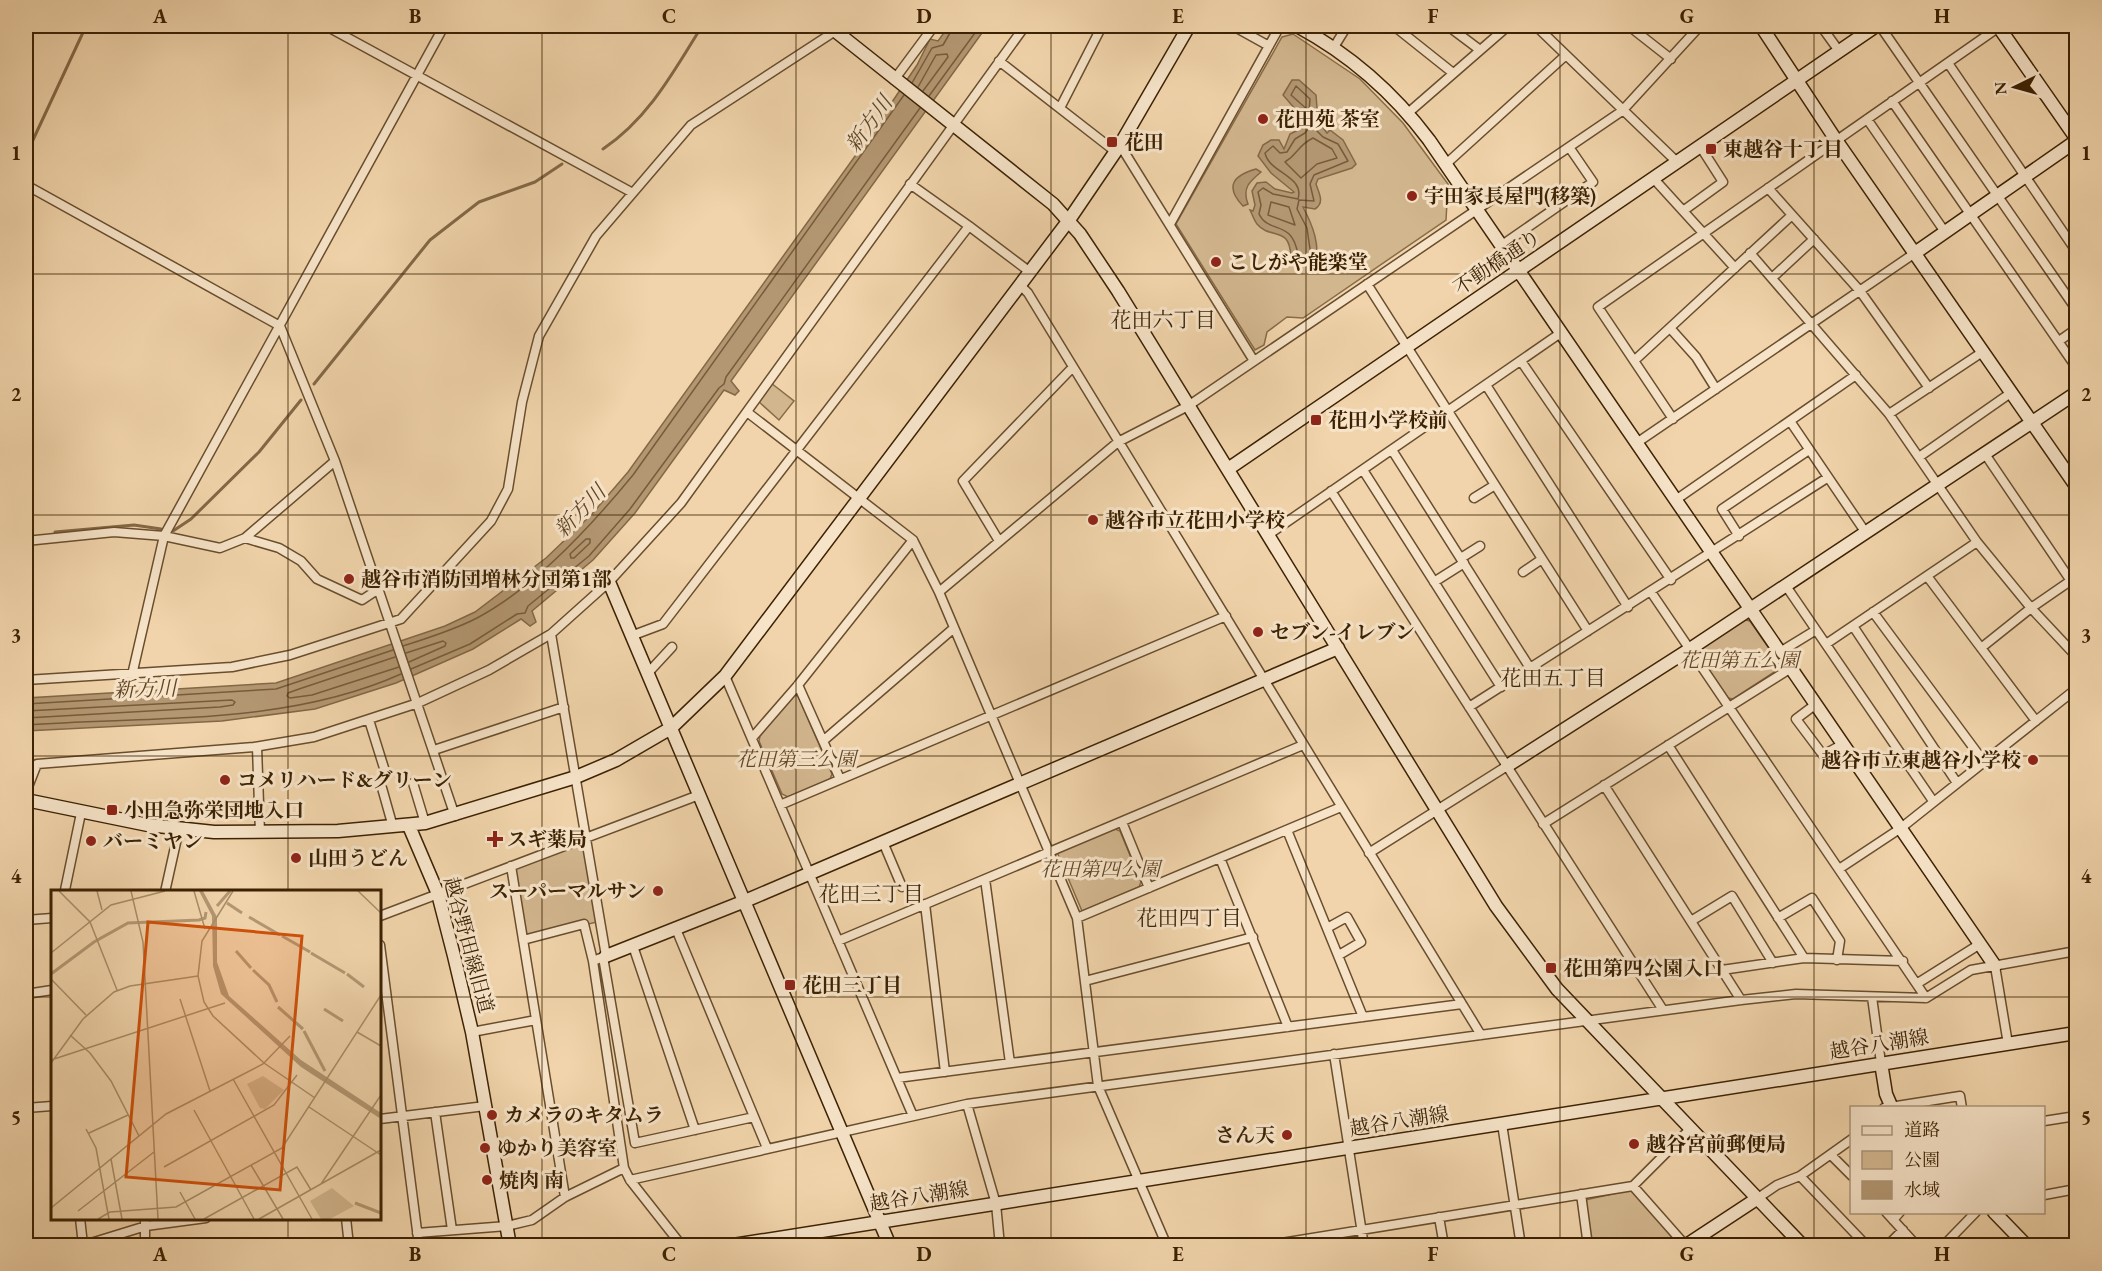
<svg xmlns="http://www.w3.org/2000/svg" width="2102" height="1271" font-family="'EB Garamond','Noto Serif JP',serif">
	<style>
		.green { fill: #d2b68e; stroke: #876c48; stroke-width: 1.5 }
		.water { fill: #b39772; stroke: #836846; stroke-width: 1.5 }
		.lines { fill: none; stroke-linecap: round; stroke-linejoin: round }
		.shore { stroke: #785c3a; stroke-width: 1.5 }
		.stream { stroke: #836846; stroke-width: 3 }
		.street-casing { stroke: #694e2d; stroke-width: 11 }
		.secondary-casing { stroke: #3c2203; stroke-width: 15 }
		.street { stroke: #f6e3c8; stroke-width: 8 }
		.secondary { stroke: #f6e3c8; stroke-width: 12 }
		.grid { fill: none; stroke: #3c2203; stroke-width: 1.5; stroke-opacity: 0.55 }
		.poi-dot { fill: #8f2418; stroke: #f6e3c8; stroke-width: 2 }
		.labels { text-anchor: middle; stroke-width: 6; stroke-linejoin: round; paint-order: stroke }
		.poi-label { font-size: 20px; font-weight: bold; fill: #3c2203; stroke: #f6e3c8; text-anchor: start }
		.street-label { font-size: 20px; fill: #3c2203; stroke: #f6e3c8 }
		.park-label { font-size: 20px; font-style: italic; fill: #624726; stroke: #f6e3c8 }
		.water-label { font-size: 21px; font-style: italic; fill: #604524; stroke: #f6e3c8 }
		.neighbourhood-label { font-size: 21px; fill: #3c2203; stroke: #f6e3c8 }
		.inset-river { fill: none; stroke: #b39772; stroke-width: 3 }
		.inset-road { fill: none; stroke: #a98d68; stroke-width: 1.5 }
		.view { fill: #ce510b; fill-opacity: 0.15; stroke: #ce510b; stroke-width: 3 }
		.inset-edge { fill: none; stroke: #3c2203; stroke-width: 3 }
		.neatline { fill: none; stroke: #3c2203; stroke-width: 2 }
		.grid-label { font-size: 20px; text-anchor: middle; font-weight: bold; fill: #3c2203 }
	</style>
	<rect width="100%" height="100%" fill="#f1d4ab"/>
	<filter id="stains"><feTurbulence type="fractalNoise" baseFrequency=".00333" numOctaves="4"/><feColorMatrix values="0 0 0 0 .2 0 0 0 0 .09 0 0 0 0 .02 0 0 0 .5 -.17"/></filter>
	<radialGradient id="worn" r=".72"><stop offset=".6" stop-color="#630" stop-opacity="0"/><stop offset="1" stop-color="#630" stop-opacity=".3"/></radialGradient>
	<path class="green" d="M1293 34 1360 79 1403 123 1448 184 1446 220 1303 318 1287 317 1267 332 1264 345 1255 350 1176 224 1282 37Z
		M771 383 794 401 779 420 758 401Z
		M1745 620 1750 621 1780 664 1779 669 1733 699 1728 698 1699 655V649Z
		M794 695 798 696 832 774 830 779 788 797 782 794 759 741 760 736Z
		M1115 829 1120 831 1141 882 1139 887 1082 911 1057 852Z
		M586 838 601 921 523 940 511 866Z
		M1631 1190 1680 1244 1591 1245 1585 1200Z"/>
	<path class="water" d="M949 26H987L731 381 739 391 735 395 724 390 635 513 593 560 532 611 536 622 530 626 521 619 473 649 396 683 315 709 222 721 26 731V698L276 683 445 626 475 612 546 558 592 514 628 472 858 152 853 144 854 142 863 145 917 65 930 39 938 41Z
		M1292 80H1299L1316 95 1318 121 1327 133 1330 130 1343 140 1356 164 1352 168 1318 179 1316 184C1319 193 1325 203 1315 209L1303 207C1312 224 1322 247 1314 267L1291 261C1291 223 1271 241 1257 224 1254 220 1252 214 1250 210L1253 211 1255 205 1252 191 1257 183 1266 182 1275 189 1292 193 1294 192 1271 173 1258 156 1263 145 1271 140H1279L1284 149 1290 134 1302 128V117L1283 95Z
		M1256 169 1261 172C1249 182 1242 188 1248 204L1243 206C1224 186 1234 175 1256 169Z"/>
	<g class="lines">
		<path class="shore" d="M912 83 932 48 943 45 954 26
			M1296 86 1310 99 1309 111 1291 95Z
			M918 87 936 55 947 54 948 57 923 91
			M929 96 980 26
			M1311 125 1323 137 1338 144 1348 161 1314 175 1310 184 1314 201 1299 200 1297 209 1307 228 1311 256 1308 259 1298 255C1292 218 1269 235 1259 214L1261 205 1258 192 1263 188 1273 194 1298 199C1305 176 1269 173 1265 153L1273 146 1280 153 1287 152 1295 139 1305 133Z
			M1313 138 1332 149 1337 158 1317 164 1301 178 1285 162C1299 153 1297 146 1313 138Z
			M1271 202 1289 207 1295 225 1268 215Z
			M586 539H590V543L574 558H571L570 554Z
			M403 646C428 638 454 630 477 618 534 588 592 525 633 475L904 95
			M406 653 443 641 446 643 445 646 409 662
			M395 657 299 689 288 693 287 696 290 698 312 695 399 667
			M411 669 470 644 517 614 525 613 528 606 589 556 630 509 719 388 724 384 726 377 920 108
			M26 704 276 689 393 650
			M26 711 232 700 235 702 233 705 220 707 26 718
			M26 725C150 716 285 726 401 674"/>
		<path class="stream" d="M603 149C649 118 674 71 702 26
			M26 155 86 26
			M314 384 430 240 479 202 535 182 562 164
			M173 531 191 519 259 452 301 400
			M55 532 134 525 161 529"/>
		<g class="street-casing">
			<path id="street" d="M326 26 631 192
				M1233 26 1269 46
				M1394 26 1453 73
				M1448 26 1480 50
				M1536 26 1677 162
				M1629 26 1671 59
				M1821 26 1839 51
				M1880 26 2076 309
				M1334 47 1347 26
				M999 61 1116 152
				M1948 63 2076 251
				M894 80 934 26
				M1892 101 2076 367
				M1060 108 1102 26
				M1408 113 1508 26
				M1867 119 1945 232
				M1120 145 1254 361
				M1446 164 1566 55
				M1654 179 1735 268
				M910 184 969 226
				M26 185 280 326 335 461 455 816
				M1768 188 1860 291 1929 388
				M1683 211 1723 182 1700 146
				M1170 224 1280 26
				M1502 245 1593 182 1569 147
				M1750 253 1889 414 1977 542 2031 608 2076 656
				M1772 278 1814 239
				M1367 284 1588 631
				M1020 285 1028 293 1481 1035
				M1670 328 1696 357 1716 389
				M2059 341 2076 329
				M1635 360 1792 215
				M1521 361 1671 580
				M1486 385 1628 607
				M747 412 913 540 939 592 1077 918 1098 1086 1167 1246
				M1889 414 1984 351
				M1673 419 1598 307 1999 27
				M1790 421 1866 533
				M1638 442 1915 253
				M1392 450 1530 668
				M1985 454 2071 581
				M1919 457 2012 392
				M1363 470 1501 687
				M1331 491 1663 1010
				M1474 498 1495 485
				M1677 499 1856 375
				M1268 535 1562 332
				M1739 536 1722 509 1809 450
				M245 538 279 548 301 561 317 579 362 600 380 588
				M26 541 114 532 164 536 220 548 245 538 335 461
				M999 541 963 481 1073 367
				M1461 558 1480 546
				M1523 572 1542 559
				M1927 576 2036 721
				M1434 582 1464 563
				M1786 586 1933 801
				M939 592 1118 442 1188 406 1622 111 1700 26
				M1651 592 1926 998
				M1873 612 1984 762
				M1853 626 1957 783
				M551 634 606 956 593 961 624 1168 630 1180 682 1246
				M631 636 663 624 969 226 1030 272
				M1826 644 1977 542
				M1981 648 2031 608 2076 577
				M1780 652 1816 630
				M647 674 672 647
				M132 675 164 536 444 26
				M725 676 913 1116
				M26 680 232 667 290 655 392 622 401 619 491 521 508 489 522 402 539 336 596 236 691 125 843 26
				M798 685 840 779
				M1816 704 1796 719 1823 755 1843 744
				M1469 707 1827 478
				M369 720 384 768
				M752 738 798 685 913 540
				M823 741 954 628
				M1668 745 1804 958
				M257 747 260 833
				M434 750 564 707
				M413 783 425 823
				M1604 785 1741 1000
				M382 788 393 827
				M26 792 37 764 254 747 314 737 418 703 489 670 551 634 609 582 681 503 1025 26
				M780 805 1226 616
				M1122 822 1149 888
				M1543 824 1791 668
				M1287 830 1363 1017
				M883 842 902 887
				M1369 853 1507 766
				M1220 858 1288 1027
				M511 866 565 1197
				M1839 869 1901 828 2076 689
				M985 879 1010 1063
				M65 890 81 813
				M165 892 179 829
				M925 904 945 1072
				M380 916 699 795
				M1077 918 1341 807
				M1778 918 1812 898 1840 941 1837 960
				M26 920 52 918
				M1691 921 1732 896 1773 963
				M1327 928 1347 917 1361 942 1339 955
				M676 929 767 1148
				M523 940 584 924 593 961
				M838 941 1303 745
				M380 945 419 1246
				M633 946 695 1130
				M603 957 635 1143 754 1117
				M1995 966 2008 1044
				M1722 970 1804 958 1903 961
				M1085 981 1253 937
				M1918 983 1980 944
				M26 994 52 990
				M1872 997 1881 1063
				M472 1032 536 1020
				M1334 1054 1364 1246
				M897 1078 1462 1004
				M967 1104 996 1204 1000 1246
				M26 1108 52 1106
				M1884 1108 1960 1096 1962 1108
				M435 1112 452 1230
				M380 1119 485 1106
				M2044 1121 2076 1116
				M1502 1124 1521 1246
				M1831 1155 1852 1176
				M1800 1176 1867 1246
				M630 1180 967 1104 1741 1000 1796 994 1926 998 1971 970 2076 951
				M1633 1186 1686 1246
				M1581 1194 1588 1246
				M2044 1195 2076 1189
				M1758 1198 1777 1185 1800 1176 1852 1139
				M1886 1212 1917 1246
				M1439 1217 1444 1246
				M80 1218 83 1245
				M346 1218 349 1246
				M1893 1220 1900 1212
				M417 1233 507 1226 532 1220 565 1197 624 1168
				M81 1246 146 1226 206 1218
				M145 1246V1218
				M1262 1246 1633 1186 1691 1128
				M1887 1246 1903 1230
				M1943 1246 1976 1212"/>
		</g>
		<g class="secondary-casing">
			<path id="secondary" d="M1297 26C1349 54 1393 92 1429 140L1995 966
				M1761 26 1836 140 2076 486
				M1998 26 2076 138
				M834 30 1053 204 1080 234 1118 291 1496 906 1557 989 1803 1246
				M1915 253 2076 141
				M1228 469 1876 26
				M609 582 890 1246
				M1507 766 1690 649 2076 393
				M26 800 148 825 214 832 338 831 425 823 576 777 616 760 671 728 725 676 1069 220 1120 145 1189 26
				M409 826 438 894 454 956 472 1032 510 1246
				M606 956 745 901 1338 648
				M1881 1063 1886 1094 1892 1108
				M1994 1212 2027 1246
				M727 1246 2076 1033
				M1685 1246 1758 1198"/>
		</g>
		<use href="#street" class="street"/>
		<use href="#secondary" class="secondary"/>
	</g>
	<path class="grid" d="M288 26V892M542 26V1246M796 26V1246M1051 26V1246M1306 26V1246M1560 26V1246M1814 26V1246M26 274H2076M26 515H2076M26 756H2076M26 997H52M380 997H2076M288 1218V1246"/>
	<g class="poi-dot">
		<circle cx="1263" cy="119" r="6"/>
		<rect x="1106" y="136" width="12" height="12" rx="3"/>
		<rect x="1705" y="143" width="12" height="12" rx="3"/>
		<circle cx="1412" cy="196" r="6"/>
		<circle cx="1216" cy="262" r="6"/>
		<rect x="1310" y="414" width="12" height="12" rx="3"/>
		<circle cx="1093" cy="520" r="6"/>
		<circle cx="349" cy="579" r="6"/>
		<circle cx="1258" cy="632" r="6"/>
		<circle cx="2033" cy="760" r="6"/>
		<circle cx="225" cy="780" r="6"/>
		<rect x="106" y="804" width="12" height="12" rx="3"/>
		<path d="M492 830h6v6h6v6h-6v6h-6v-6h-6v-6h6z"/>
		<circle cx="91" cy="841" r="6"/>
		<circle cx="296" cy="858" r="6"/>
		<circle cx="658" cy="891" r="6"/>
		<rect x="1545" y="962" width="12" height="12" rx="3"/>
		<rect x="784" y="979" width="12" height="12" rx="3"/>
		<circle cx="492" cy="1115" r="6"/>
		<circle cx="1287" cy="1135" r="6"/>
		<circle cx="1634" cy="1144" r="6"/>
		<circle cx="485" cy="1148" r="6"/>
		<circle cx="487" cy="1180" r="6"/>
	</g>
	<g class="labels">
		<g class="poi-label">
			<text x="1275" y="126">花田苑 茶室</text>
			<text x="1124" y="149">花田</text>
			<text x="1723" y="156">東越谷十丁目</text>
			<text x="1424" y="203">宇田家長屋門(移築)</text>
			<text x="1228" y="269">こしがや能楽堂</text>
			<text x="1328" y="427">花田小学校前</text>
			<text x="1105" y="527">越谷市立花田小学校</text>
			<text x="361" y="586">越谷市消防団増林分団第1部</text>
			<text x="1270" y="639">セブン-イレブン</text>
			<text x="2021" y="767" text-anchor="end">越谷市立東越谷小学校</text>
			<text x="237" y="787">コメリハード&amp;グリーン</text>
			<text x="124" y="817">小田急弥栄団地入口</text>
			<text x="507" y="846">スギ薬局</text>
			<text x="103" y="848">バーミヤン</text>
			<text x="308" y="865">山田うどん</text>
			<text x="646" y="898" text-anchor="end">スーパーマルサン</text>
			<text x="1563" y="975">花田第四公園入口</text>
			<text x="802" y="992">花田三丁目</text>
			<text x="504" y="1122">カメラのキタムラ</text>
			<text x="1275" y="1142" text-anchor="end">さん天</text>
			<text x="1646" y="1151">越谷宮前郵便局</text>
			<text x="497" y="1155">ゆかり美容室</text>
			<text x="499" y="1187">焼肉 南</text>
		</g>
		<g class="street-label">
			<text transform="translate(1497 262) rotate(-34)" y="7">不動橋通り</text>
			<text transform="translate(469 945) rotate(75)" y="7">越谷野田線旧道</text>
			<text transform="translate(1879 1044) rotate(-9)" y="7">越谷八潮線</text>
			<text transform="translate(1399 1121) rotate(-9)" y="7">越谷八潮線</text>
			<text transform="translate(919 1196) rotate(-9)" y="7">越谷八潮線</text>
		</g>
		<g class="park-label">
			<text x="1739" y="667">花田第五公園</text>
			<text x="796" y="766">花田第三公園</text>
			<text x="1100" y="876">花田第四公園</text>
		</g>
		<g class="water-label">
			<text transform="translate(869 124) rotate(-54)" y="7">新方川</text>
			<text transform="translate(580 511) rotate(-46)" y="7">新方川</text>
			<text transform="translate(145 689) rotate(-2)" y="7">新方川</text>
		</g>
		<g class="neighbourhood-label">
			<text x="1163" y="327">花田六丁目</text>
			<text x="1553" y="685">花田五丁目</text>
			<text x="871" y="901">花田三丁目</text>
			<text x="1189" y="925">花田四丁目</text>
		</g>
	</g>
	<g transform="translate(51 890)">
		<rect width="330" height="330" fill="#f1d4ab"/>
		<path d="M212 186 233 200 214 219 209 218 196 194ZM281 298 303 316 279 329H270L259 311Z" fill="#d2b68e"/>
		<path d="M148 1H152L166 27V72L178 106 250 170 330 223V229L250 177 170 104 162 76 161 26Z" fill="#b39772"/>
		<path class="inset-river" d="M176 13 191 23M166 16 179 1M198 27 229 45M231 46 259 62M185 61 200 78M260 63 294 83M202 80 218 95 226 112M0 84 43 52 77 33 148 30 154 28 155 22M296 84 313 97M227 117 252 139M273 119 292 131M253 141 274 181M304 313 330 323"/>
		<path class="inset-road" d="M8 1 39 32 66 100M46 1 51 20M80 1 92 52 107 329M143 1 154 39M182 1 151 51 147 86 153 112 162 126 213 173 264 208M307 1 330 23M0 63 60 15 114 1M0 89 35 125M129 109 159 201M306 142 330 156M19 145 39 163 60 191 88 246M0 170 174 113M0 173 32 129 63 102 79 96 147 86M182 189 261 329M258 217 330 265M143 220 203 329M35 239 45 258 58 329M38 243 77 225M60 269 71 329M200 275 232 329M113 277 223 215 246 185M270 294 330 205M129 302 144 329M0 318 115 224 212 174 239 146M27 321 103 262M47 329 59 322 125 317 231 258 330 105M153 329 246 277 260 300M208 329 330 260"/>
		<path class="view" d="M97 32 251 46 229 300 75 287Z"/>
		<rect width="330" height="330" class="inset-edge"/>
	</g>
	<rect width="2102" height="1271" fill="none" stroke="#f1d4ab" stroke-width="66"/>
	<rect x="1850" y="1106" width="195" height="108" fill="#f6e3c8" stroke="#ac9679" stroke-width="1.5"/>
	<rect x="1862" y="1126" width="30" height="9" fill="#f6e3c8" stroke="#ac9679" stroke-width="1.5"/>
	<text x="1904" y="1136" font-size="18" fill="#3c2203">道路</text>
	<rect x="1862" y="1151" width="30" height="18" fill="#d2b68e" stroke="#ac9679" stroke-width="1.5"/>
	<text x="1904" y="1166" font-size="18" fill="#3c2203">公園</text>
	<rect x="1862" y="1181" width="30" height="18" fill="#b39772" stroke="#ac9679" stroke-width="1.5"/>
	<text x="1904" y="1196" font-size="18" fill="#3c2203">水域</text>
	<g transform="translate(2015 87) rotate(265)" stroke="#f6e3c8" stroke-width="4.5" paint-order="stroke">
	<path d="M0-4.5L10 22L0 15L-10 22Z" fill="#3c2203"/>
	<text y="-9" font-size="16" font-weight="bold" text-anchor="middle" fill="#3c2203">N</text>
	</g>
	<rect x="33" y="33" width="2036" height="1205" class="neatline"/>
	<g class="grid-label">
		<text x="160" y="23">A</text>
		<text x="415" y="23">B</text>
		<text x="669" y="23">C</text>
		<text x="924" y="23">D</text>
		<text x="1178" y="23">E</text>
		<text x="1433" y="23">F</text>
		<text x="1687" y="23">G</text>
		<text x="1942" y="23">H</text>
		<text x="16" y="160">1</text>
		<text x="2086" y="160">1</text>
		<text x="16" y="401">2</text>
		<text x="2086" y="401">2</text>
		<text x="16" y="642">3</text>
		<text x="2086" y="642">3</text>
		<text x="16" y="883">4</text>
		<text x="2086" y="883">4</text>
		<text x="16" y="1124">5</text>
		<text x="2086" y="1124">5</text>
		<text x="160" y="1261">A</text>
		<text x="415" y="1261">B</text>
		<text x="669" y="1261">C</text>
		<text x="924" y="1261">D</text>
		<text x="1178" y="1261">E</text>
		<text x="1433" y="1261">F</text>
		<text x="1687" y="1261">G</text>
		<text x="1942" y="1261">H</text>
	</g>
	<rect width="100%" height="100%" filter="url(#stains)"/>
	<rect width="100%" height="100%" fill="url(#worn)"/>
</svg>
